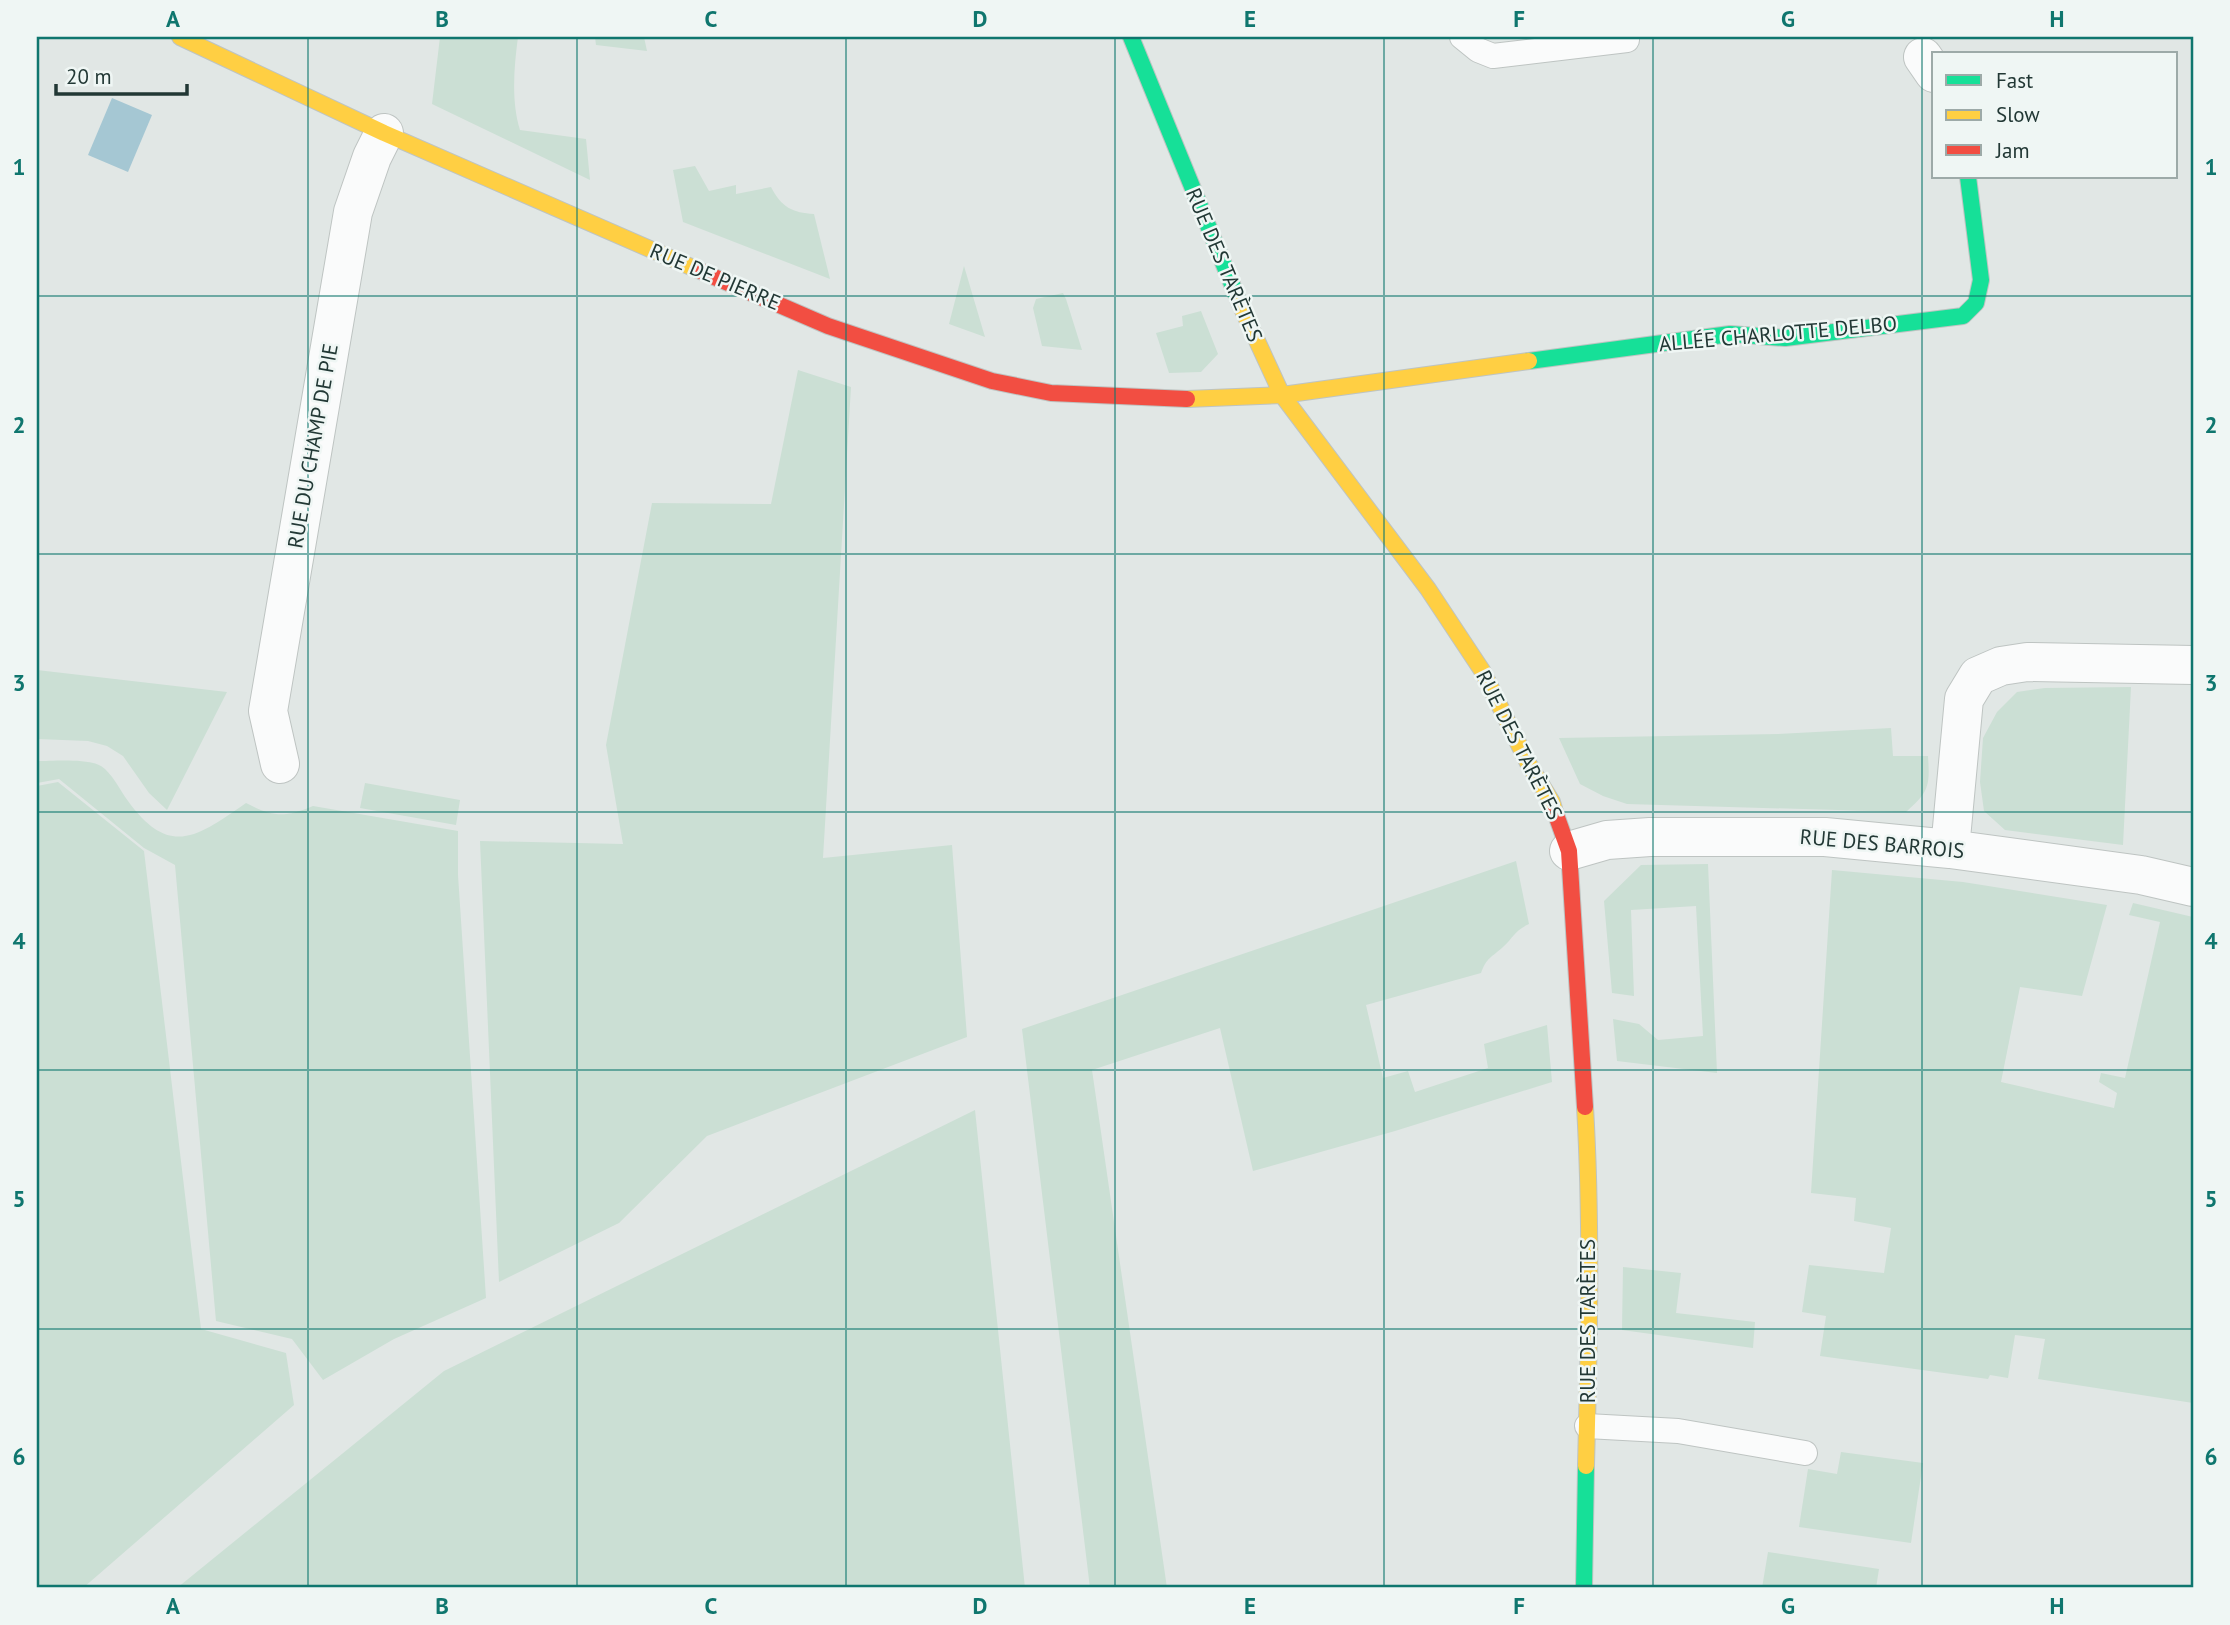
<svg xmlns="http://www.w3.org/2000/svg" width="2230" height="1625" font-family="'PT Sans',sans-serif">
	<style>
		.green { fill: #cbdfd4 }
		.water { fill: #a5c7d3 }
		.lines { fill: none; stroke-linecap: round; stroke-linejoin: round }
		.lane-casing { stroke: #bec4c2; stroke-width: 26 }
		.street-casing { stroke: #bec4c2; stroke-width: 40 }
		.fast-casing { stroke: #bec4c2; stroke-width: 18 }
		.slow-casing { stroke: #bec4c2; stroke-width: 18 }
		.jam-casing { stroke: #bec4c2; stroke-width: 18 }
		.lane { stroke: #fafbfb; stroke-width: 24 }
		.street { stroke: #fafbfb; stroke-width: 38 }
		.fast { stroke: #16e098; stroke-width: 16 }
		.slow { stroke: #ffcf43; stroke-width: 16 }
		.jam { stroke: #f24e42; stroke-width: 16 }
		.grid { fill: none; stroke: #0f766e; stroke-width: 2; stroke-opacity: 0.55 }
		.labels { text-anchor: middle; stroke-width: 5; stroke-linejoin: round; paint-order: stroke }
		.street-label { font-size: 21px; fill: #223835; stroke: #eff6f4 }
		.neatline { fill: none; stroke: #0f766e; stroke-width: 2.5 }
		.grid-label { font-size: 23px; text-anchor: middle; font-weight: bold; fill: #0f766e }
	</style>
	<rect width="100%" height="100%" fill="#e1e7e5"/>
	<path class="green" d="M440 37H518C514 67 511 101 520 130L586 139 590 180 432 104Z
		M595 37H644L647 51 596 45Z
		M695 166 709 191 736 185V194L771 187C781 207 793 213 814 214L830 279 683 222 673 170Z
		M964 266 985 337 949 324Z
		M1063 293 1066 299 1082 350 1042 346 1033 308 1036 299Z
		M1201 311 1218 354 1201 372 1169 373 1156 333 1183 326 1182 316Z
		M798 370 851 387 823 858 952 845 967 1037 707 1136 619 1223 499 1282 480 841 623 844 606 745 652 503 771 504Z
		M37 670 227 692 167 810 149 793 123 756 107 746 88 741 37 739Z
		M2131 687 2123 845 2005 830 1984 811 1980 782 1983 738 1997 712 2017 692 2045 688Z
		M1891 728 1893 756H1928C1930 786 1929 792 1906 812L1627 804 1603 796 1580 784 1559 738 1778 734Z
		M37 761C53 761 87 758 101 766 112 773 120 790 128 801 170 859 198 836 246 803 273 817 284 818 313 806L458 831V875L486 1298 394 1339 323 1380 292 1339 216 1321 175 865 144 848 59 779 37 783Z
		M58 782 144 851 201 1329 286 1353 294 1405 83 1588H37V786Z
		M365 783 460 800 456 825 360 808Z
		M1516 861 1529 924C1514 931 1514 937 1503 947 1491 958 1487 957 1481 973L1366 1005 1383 1078 1408 1071 1415 1092 1488 1068 1484 1044 1547 1025 1552 1082 1395 1131 1253 1171 1220 1028 1092 1070 1167 1588H1090L1022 1029Z
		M1708 864 1717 1073 1617 1061 1613 1019 1639 1024 1658 1040 1703 1036 1696 906 1631 910 1634 996 1612 993 1604 901 1641 865Z
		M1832 870 1963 882 2107 905 2082 996 2020 987 2001 1082 2114 1108 2117 1093 2099 1082 2101 1073 2125 1078 2160 922 2129 915 2133 903 2193 917V1403L2038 1379 2045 1339 2015 1335 2008 1378 1990 1375 1988 1379 1820 1356 1826 1316 1802 1312 1809 1265 1884 1273 1891 1228 1854 1221 1856 1198 1811 1193Z
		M975 1110 1025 1588H177L444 1371Z
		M1623 1267 1681 1273 1676 1313 1755 1322 1753 1348 1622 1330Z
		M1841 1452 1923 1463 1911 1543 1799 1527 1808 1469 1837 1474Z
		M1768 1552 1879 1569 1876 1588H1762Z"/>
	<path class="water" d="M112 98 152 115 128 172 88 155Z"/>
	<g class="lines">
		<g class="lane-casing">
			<path id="lane" d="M1462 37 1478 50 1493 56 1627 40
				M1587 1426 1678 1431 1805 1453"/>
		</g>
		<g class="street-casing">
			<path id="street" d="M1923 57 1934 73
				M280 764 268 711 353 212 372 157 384 133
				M1950 849 1964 699 1978 676 2001 666 2027 662 2193 665
				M1569 851 1607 840 1650 837H1825L1950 849 2141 875 2193 887"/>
		</g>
		<g class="fast-casing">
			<path id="fast" d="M1131 37 1240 304
				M1529 361 1730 334 1785 338 1963 316 1976 303 1981 280 1968 177
				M1584 1588 1586 1466"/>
		</g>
		<g class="slow-casing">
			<path id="slow" d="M180 37 384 133 698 270
				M1240 304 1282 395 1428 589 1483 672 1528 763 1552 802 1555 812
				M1187 399 1282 395 1529 361
				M1585 1107C1592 1226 1589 1346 1586 1466"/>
		</g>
		<g class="jam-casing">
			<path id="jam" d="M698 270 828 326 992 381 1051 393 1187 399
				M1555 812 1569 851 1585 1107"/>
		</g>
		<use href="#lane" class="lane"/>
		<use href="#street" class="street"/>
		<use href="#fast" class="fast"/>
		<use href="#slow" class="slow"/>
		<use href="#jam" class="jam"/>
	</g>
	<path class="grid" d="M308 37V1588M577 37V1588M846 37V1588M1115 37V1588M1384 37V1588M1653 37V1588M1922 37V1588M37 296H2193M37 554H2193M37 812H2193M37 1070H2193M37 1329H2193"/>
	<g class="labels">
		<g class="street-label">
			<text transform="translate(1224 265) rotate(67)" y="7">RUE DES TARÈTES</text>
			<text transform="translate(715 277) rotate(23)" y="7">RUE DE PIERRE</text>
			<text transform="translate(1778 334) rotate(-5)" y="7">ALLÉE CHARLOTTE DELBO</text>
			<text transform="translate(313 446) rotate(-80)" y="7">RUE DU CHAMP DE PIE</text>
			<text transform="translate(1519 745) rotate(63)" y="7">RUE DES TARÈTES</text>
			<text transform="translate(1882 844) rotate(5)" y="7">RUE DES BARROIS</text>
			<text transform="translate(1588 1321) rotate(-90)" y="7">RUE DES TARÈTES</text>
		</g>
	</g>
	<rect width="2230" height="1625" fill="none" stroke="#eff6f4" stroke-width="77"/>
	<rect x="1932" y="52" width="245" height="126" fill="#eff6f4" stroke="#9daaa8" stroke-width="2"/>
	<rect x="1946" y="75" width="35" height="10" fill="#16e098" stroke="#9daaa8" stroke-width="2"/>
	<text x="1996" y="88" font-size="21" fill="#223835">Fast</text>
	<rect x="1946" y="110" width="35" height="10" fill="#ffcf43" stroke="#9daaa8" stroke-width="2"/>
	<text x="1996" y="122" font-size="21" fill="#223835">Slow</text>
	<rect x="1946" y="145" width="35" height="10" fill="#f24e42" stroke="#9daaa8" stroke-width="2"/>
	<text x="1996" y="158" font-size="21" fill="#223835">Jam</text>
	<path d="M56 84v10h131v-10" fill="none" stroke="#223835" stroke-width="3.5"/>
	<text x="66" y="84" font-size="21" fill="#223835" stroke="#eff6f4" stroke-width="5" paint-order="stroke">20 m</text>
	<rect x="38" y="38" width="2154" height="1548" class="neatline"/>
	<g class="grid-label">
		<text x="173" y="27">A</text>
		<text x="442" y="27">B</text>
		<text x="711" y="27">C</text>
		<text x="980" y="27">D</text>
		<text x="1250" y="27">E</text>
		<text x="1519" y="27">F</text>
		<text x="1788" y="27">G</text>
		<text x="2057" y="27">H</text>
		<text x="19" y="175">1</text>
		<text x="2211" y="175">1</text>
		<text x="19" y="433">2</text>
		<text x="2211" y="433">2</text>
		<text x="19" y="691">3</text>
		<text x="2211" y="691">3</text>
		<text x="19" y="949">4</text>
		<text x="2211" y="949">4</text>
		<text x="19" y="1207">5</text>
		<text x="2211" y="1207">5</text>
		<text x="19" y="1465">6</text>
		<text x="2211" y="1465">6</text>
		<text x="173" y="1614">A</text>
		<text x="442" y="1614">B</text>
		<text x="711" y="1614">C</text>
		<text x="980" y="1614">D</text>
		<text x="1250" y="1614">E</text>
		<text x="1519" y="1614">F</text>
		<text x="1788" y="1614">G</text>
		<text x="2057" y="1614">H</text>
	</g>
</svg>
